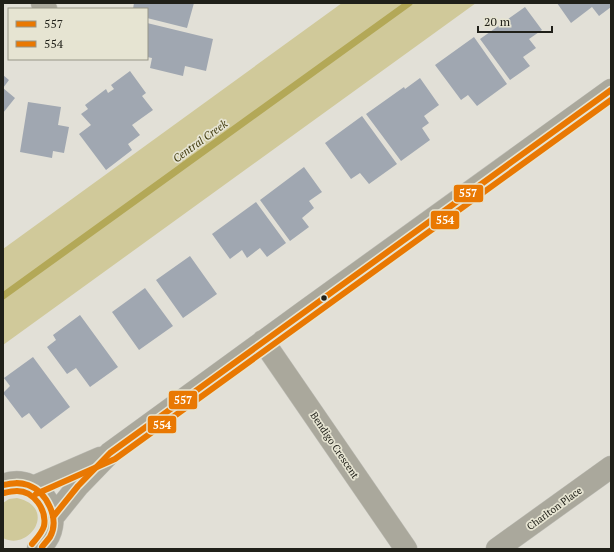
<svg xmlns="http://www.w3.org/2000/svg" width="614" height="552" font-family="'PT Serif',serif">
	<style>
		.green { fill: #d0c99a }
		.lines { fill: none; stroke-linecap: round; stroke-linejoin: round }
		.stream { stroke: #b3a857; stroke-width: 7 }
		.building { fill: #a0a7b1 }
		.minor-casing { stroke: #bebdb6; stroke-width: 23 }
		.minor { stroke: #aaa89c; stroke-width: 22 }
		.bus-1-casing { stroke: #e6e4d2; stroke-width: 9 }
		.bus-2-casing { stroke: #e6e4d2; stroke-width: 9 }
		.bus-1 { stroke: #e97802; stroke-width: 6 }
		.bus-2 { stroke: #e97802; stroke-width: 6 }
		.bus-dot { fill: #202019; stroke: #e6e4d2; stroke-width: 1.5 }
		.labels { text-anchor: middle; stroke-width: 3.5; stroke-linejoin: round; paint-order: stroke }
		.street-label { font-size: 10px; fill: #202019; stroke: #e6e4d2 }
		.water-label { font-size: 11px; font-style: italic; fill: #413b0f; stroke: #e6e4d2 }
		.line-badge { stroke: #e6e4d2; stroke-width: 1.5 }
		.badge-label { font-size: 11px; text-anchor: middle; font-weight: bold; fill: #fff }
	</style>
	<rect width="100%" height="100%" fill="#e2e0d7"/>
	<path class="green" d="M342 3H476L3 345V249Z
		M17 498C58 507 30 552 3 538V503L9 499Z"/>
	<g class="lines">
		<path class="stream" d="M3 296 409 3"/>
	</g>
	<path class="building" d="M134 3H194L187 28 147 18V9H133Z
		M557 3H611V7L599 16 592 7 571 23Z
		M525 7 542 30 529 39 536 48 523 57 530 66 510 80 480 39Z
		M147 23 213 39 206 71 185 66 183 76 150 68 152 58 147 57Z
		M474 37 507 84 477 106 468 95 461 100 435 65Z
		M130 71 146 93 142 96 153 110 132 125 140 135 128 144 132 150 106 170 79 134 91 125 81 114 88 109 85 105 106 89 108 93 114 89 111 85Z
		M3 75 9 80 3 88Z
		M420 78 439 105 424 116 429 123 422 128 430 140 401 161 366 114 404 87 405 89Z
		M3 88 15 98 3 113Z
		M28 102 61 107 58 125 69 127 64 153 53 151 52 158 20 152Z
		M362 116 397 164 369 184 360 173 351 179 325 143Z
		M304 167 322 192 309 201 314 208 302 218 309 227 290 241 260 200Z
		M256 202 286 243 267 257 260 248 247 258 242 250 230 259 212 234Z
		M190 256 217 294 183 318 156 280Z
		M145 288 173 326 139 350 112 312Z
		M80 315 118 367 90 387 76 368 67 374 47 347 56 340 53 335Z
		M33 357 70 407 41 429 29 413 22 418 3 393 10 386 4 378Z"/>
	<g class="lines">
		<g class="minor-casing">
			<path id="minor" d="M42 3 46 9
				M263 341 406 549
				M3 485C42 470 71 523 38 549
				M33 487 100 458
				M53 517 78 486 110 453 305 311 611 90
				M497 549 611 467"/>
		</g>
		<use href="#minor" class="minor"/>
		<g class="bus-1-casing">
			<path id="bus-1" d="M3 485C12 483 19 482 28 485 47 492 60 519 50 537 48 540 44 544 42 547
				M53 517 78 486 110 453 611 90"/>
		</g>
		<g class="bus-2-casing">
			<path id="bus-2" d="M4 493C8 492 13 491 17 491 34 491 47 510 44 526 42 533 37 538 32 544
				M36 494 115 459 611 100"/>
		</g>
		<use href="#bus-1" class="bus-1"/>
		<use href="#bus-2" class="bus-2"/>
	</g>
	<circle class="bus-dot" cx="324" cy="298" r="3.5"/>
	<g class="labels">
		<g class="street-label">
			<text transform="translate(335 445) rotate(56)" y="4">Bendigo Crescent</text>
			<text transform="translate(554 508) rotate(-36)" y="4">Charlton Place</text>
		</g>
		<g class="water-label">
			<text transform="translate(200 141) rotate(-36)" y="4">Central Creek</text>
		</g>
	</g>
	<g class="line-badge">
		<rect x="453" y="184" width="31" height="19" rx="4" fill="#e97802"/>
		<rect x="430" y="210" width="30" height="20" rx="4" fill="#e97802"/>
		<rect x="168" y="390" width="30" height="20" rx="4" fill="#e97802"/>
		<rect x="147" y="415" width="30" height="19" rx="4" fill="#e97802"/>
	</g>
	<g class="badge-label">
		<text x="468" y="197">557</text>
		<text x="445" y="224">554</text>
		<text x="183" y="404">557</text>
		<text x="162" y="429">554</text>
	</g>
	<rect width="614" height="552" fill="none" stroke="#202019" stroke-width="8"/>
	<rect x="8" y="8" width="140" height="52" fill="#e6e4d2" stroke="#979688"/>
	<rect x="16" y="21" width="20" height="6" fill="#e97802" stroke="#979688"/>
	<text x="44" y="28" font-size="12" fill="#202019">557</text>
	<rect x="16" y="41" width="20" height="6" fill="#e97802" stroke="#979688"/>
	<text x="44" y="48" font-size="12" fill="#202019">554</text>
	<path d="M478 26v6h74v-6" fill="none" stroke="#202019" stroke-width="2"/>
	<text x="484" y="26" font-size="12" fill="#202019" stroke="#e6e4d2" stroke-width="3" paint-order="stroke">20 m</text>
</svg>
